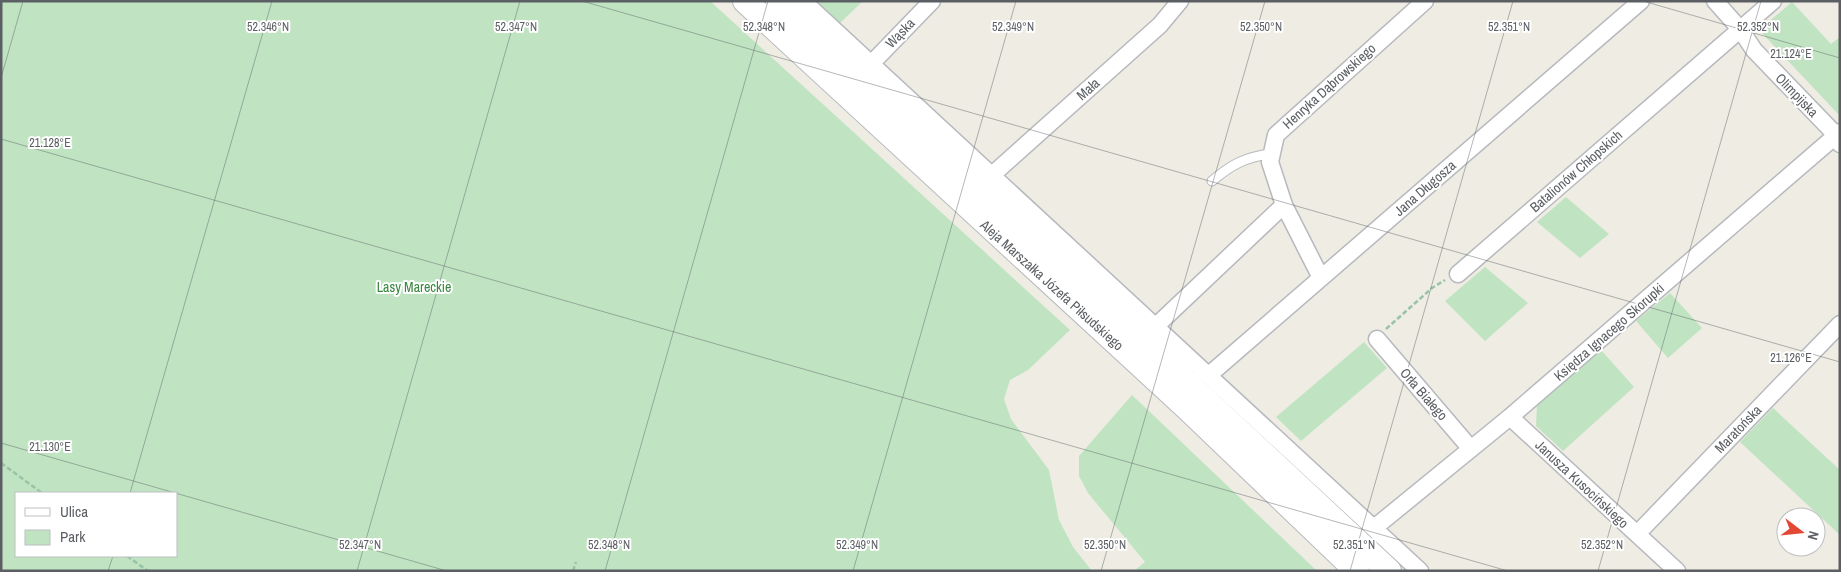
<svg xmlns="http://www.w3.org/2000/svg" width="1841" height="572" font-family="'Archivo Narrow',sans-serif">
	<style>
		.green { fill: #c0e4c2; fill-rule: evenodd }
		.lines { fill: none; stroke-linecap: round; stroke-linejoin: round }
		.lane-casing { stroke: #b6b9bd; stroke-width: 11 }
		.street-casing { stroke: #b6b9bd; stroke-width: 19 }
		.secondary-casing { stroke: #b7babf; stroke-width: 26 }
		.path { stroke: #98c3a6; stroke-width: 2.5; stroke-dasharray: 5 2.5; stroke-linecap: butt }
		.lane { stroke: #fff; stroke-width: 9 }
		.street { stroke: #fff; stroke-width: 16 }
		.secondary { stroke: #fff; stroke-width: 24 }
		.ticks { fill: none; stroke: #5b5f63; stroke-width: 1; stroke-opacity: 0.45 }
		.labels { text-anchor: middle; stroke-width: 4; stroke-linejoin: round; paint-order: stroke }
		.street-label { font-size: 14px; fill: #5b5f63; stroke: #fff }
		.park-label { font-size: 14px; fill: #38863f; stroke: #fff }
		.ticks-label { font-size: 12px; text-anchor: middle; fill: #5b5f63; stroke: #fff; stroke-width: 4; stroke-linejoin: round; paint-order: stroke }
	</style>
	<rect width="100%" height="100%" fill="#eeece3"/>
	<path class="green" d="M1 1H710L1070 330 1028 370 1010 380 1004 399 1011 419 1049 470 1059 520 1073 547 1092 571H1ZM16 493H176V556H16Z
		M817 1H863L840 23Z
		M1792 2 1831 44 1840 37V116L1759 30Z
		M1566 197 1609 234 1580 258 1537 222Z
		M1485 267 1528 303 1485 341 1445 301Z
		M1670 293 1702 328 1668 358 1636 321Z
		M1364 342 1387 368 1301 441 1276 417Z
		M1601 350 1634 387 1563 451 1536 426 1537 405Z
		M1132 395 1317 571H1134L1145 562 1088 493 1079 476V456Z
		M1773 408 1840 470V535L1740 442Z"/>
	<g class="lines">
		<g class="lane-casing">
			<path id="lane" d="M1212 181C1231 165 1245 157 1270 154"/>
		</g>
		<g class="street-casing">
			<path id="street" d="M803 1 1420 571
				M1715 1 1740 29 1754 50 1836 135 1840 144
				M870 65 932 1
				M992 175 1160 25 1180 1
				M1458 274 1773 1
				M1321 278 1284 205 1270 162 1276 135 1425 1
				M1156 326 1284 205
				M1377 339 1471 449
				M1209 375 1641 1
				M1510 417 1677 571
				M1374 528 1510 417 1840 132
				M1637 534 1840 324"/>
		</g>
		<g class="secondary-casing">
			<path id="secondary" d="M745 1 1187 408 1357 571
				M778 1 1389 571"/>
		</g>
		<path class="path" d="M1386 329 1432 288 1445 280
			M1 463 42 493
			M127 556 148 571
			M573 571 576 562"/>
		<use href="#lane" class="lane"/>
		<use href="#street" class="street"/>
		<use href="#secondary" class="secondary"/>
	</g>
	<path class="ticks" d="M582 1 1840 362M1643 1 1840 58M1 78 23 1M1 139 1508 571M1 443 447 571M130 493 272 1M108 571 113 556M357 571 520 1M605 571 768 1M853 571 1016 1M1101 571 1265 1M1350 571 1513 1M1598 571 1761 1"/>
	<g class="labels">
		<g class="street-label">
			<text transform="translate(900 33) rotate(-46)" y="5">Wąska</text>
			<text transform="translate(1329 86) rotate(-42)" y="5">Henryka Dąbrowskiego</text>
			<text transform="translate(1088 89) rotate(-42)" y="5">Mała</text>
			<text transform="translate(1797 95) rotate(46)" y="5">Olimpijska</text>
			<text transform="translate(1576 171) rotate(-41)" y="5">Batalionów Chłopskich</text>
			<text transform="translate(1425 188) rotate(-41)" y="5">Jana Długosza</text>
			<text transform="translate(1052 285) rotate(42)" y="5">Aleja Marszałka Józefa Piłsudskiego</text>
			<text transform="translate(1609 332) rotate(-41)" y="5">Księdza Ignacego Skorupki</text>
			<text transform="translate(1424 394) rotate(49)" y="5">Orła Białego</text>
			<text transform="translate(1738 429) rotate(-46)" y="5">Maratońska</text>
			<text transform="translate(1582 484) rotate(43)" y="5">Janusza Kusocińskiego</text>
		</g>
		<g class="park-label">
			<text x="414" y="292">Lasy Mareckie</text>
		</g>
	</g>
	<g class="ticks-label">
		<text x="268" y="31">52.346°N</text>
		<text x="516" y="31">52.347°N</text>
		<text x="764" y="31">52.348°N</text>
		<text x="1013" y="31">52.349°N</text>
		<text x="1261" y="31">52.350°N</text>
		<text x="1509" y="31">52.351°N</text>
		<text x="1758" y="31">52.352°N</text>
		<text x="1791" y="58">21.124°E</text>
		<text x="50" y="147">21.128°E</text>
		<text x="1791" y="362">21.126°E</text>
		<text x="50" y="451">21.130°E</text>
		<text x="857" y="549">52.349°N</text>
		<text x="360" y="549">52.347°N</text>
		<text x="609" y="549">52.348°N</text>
		<text x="1105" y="549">52.350°N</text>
		<text x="1354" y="549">52.351°N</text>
		<text x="1602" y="549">52.352°N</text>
	</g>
	<rect width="1841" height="572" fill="none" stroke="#5b5f63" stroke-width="5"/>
	<rect x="15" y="492" width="162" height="65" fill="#ffffff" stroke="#bdbfc1"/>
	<rect x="25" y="508" width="25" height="8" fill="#ffffff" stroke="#bdbfc1"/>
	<text x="60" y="517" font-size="15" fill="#5b5f63">Ulica</text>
	<rect x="25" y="530" width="25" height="15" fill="#c0e4c2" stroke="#bdbfc1"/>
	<text x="60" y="542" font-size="15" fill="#5b5f63">Park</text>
	<g transform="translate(1801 532) rotate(106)"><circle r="24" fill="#ffffff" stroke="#bdbfc1"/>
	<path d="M0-4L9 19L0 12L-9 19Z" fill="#e34834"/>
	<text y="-8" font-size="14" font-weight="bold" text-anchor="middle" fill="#5b5f63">N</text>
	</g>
</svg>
